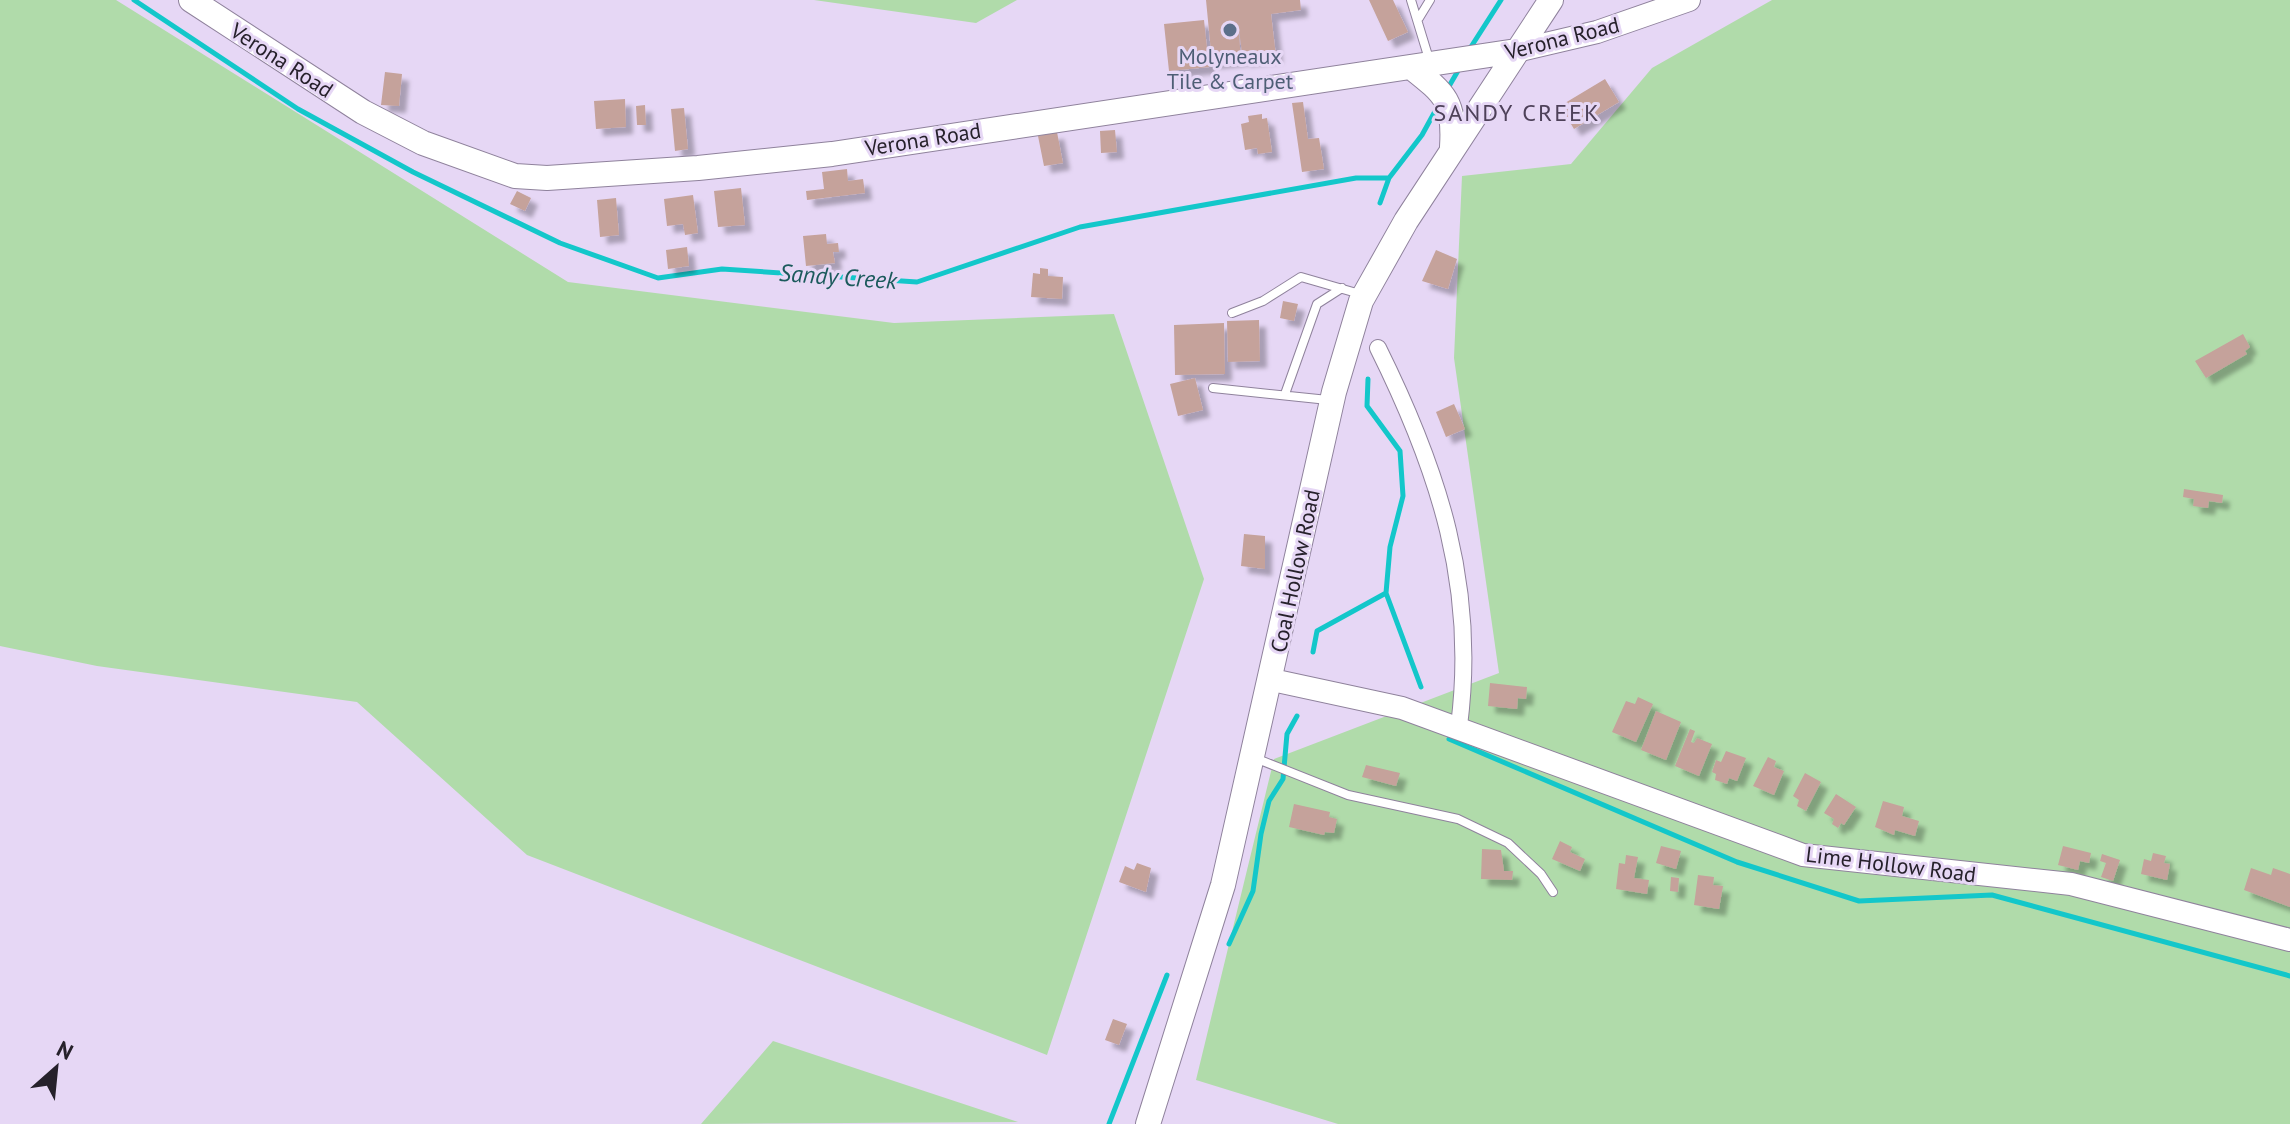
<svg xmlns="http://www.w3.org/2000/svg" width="2290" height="1124" font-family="'PT Sans',sans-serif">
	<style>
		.green { fill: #b0dbaa }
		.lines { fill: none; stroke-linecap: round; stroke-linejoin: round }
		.stream { stroke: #13c7ca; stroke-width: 5 }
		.building { fill: #c5a29b; filter: url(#shadow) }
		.lane-casing { stroke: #8f829c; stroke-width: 10 }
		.street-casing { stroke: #8f829c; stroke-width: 18 }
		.secondary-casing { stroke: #8f829c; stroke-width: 24 }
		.primary-casing { stroke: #8f829c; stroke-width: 26 }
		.lane { stroke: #fff; stroke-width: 8 }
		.street { stroke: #fff; stroke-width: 16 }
		.secondary { stroke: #fff; stroke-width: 22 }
		.primary { stroke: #fff; stroke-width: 24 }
		.service-dot { fill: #5c6f8a; stroke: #e6d7f5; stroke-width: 3 }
		.labels { text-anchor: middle; stroke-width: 6; stroke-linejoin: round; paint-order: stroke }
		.street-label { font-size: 22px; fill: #26212b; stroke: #e6d7f5 }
		.service-label { font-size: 22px; fill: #4e5e75; stroke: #e6d7f5 }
		.neighbourhood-label { font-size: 24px; letter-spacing: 2px; fill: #4e4159; stroke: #e6d7f5 }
		.water-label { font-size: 24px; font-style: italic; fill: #1b5a5c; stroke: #e6d7f5 }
	</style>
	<defs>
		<filter id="shadow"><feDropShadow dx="7" dy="7" stdDeviation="2" flood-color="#0004"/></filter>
	</defs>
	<rect width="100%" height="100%" fill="#e6d7f5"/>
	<path class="green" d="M0 0H116L568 282 894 323 1114 314 1204 579 1047 1055 527 855 357 702 97 666 0 646Z
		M814 0H1017L976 23Z
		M1772 0H2290V1124H1338L1196 1080 1274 759 1499 673 1454 358 1462 176 1571 164 1652 68Z
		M773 1041 1018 1122 701 1124Z"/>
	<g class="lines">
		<path class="stream" d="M134 0 298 109 413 172 560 243 658 278 722 269 917 282 1080 227 1356 178H1389L1422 135 1439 104
			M1469 50 1501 0
			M1448 88 1459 69
			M1380 203 1389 178
			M1368 379 1367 406 1400 451 1403 496 1390 547 1386 593 1421 687
			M1313 652 1317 631 1386 593
			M1449 739 1737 862 1859 901 1992 895 2290 976
			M1229 944 1253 891 1261 834 1269 801 1283 779 1287 734 1297 716
			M1109 1124 1167 975"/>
	</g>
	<path class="building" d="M1206 0H1300L1301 10 1271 14 1276 56 1243 60 1238 23 1241 59 1212 62Z
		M1369 0H1393L1408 32 1388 41Z
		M1204 20 1209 67 1169 71 1164 24Z
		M385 72 402 74 399 106 381 105Z
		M1605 79 1619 102 1574 129 1560 106Z
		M625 99 626 127 596 129 594 101Z
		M1303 102 1308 139 1319 138 1324 169 1302 172 1292 103Z
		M645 105 646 125H637L636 106Z
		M684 108 688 149 675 151 671 109Z
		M1262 114V119L1267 118 1272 152 1258 154 1257 148 1245 150 1241 124 1249 122 1248 116Z
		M1115 130 1117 152 1101 153 1100 131Z
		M1057 132 1063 163 1044 166 1038 136Z
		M847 169 848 181 863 179 865 193 807 200 806 191 824 189 822 172Z
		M741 188 745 225 718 227 714 191Z
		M517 191 531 198 525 211 510 204Z
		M693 195 698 233 685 235 683 224 667 226 664 199Z
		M616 198 619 235 600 237 597 200Z
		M826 234 827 244 838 243 839 252H833L835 263 806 266 803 236Z
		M687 247 689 266 668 269 666 250Z
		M1436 250 1457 259 1448 289 1422 281Z
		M1040 268 1048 269V276L1063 277 1062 299 1031 297 1033 273 1040 274Z
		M1283 301 1298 304 1294 321 1280 318Z
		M1259 320 1260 361 1228 362 1227 321Z
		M1224 323 1225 374 1175 375 1174 325Z
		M2243 334 2250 347 2245 351 2247 354 2206 378 2195 361Z
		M1195 378 1203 410 1178 416 1170 384Z
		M1454 404 1465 429 1446 437 1436 412Z
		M2184 489 2223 495 2222 503 2209 501 2208 508 2193 506 2194 499 2183 497Z
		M1244 534 1265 536V569L1241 566Z
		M1490 683 1527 687 1526 699 1518 698 1517 709 1488 706Z
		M1638 697 1653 704 1636 742 1612 732 1626 701 1635 704Z
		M1656 711 1681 722 1666 760 1641 750Z
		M1690 729 1695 731 1691 742 1694 743 1697 738 1712 744 1699 776 1675 766Z
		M1726 751 1746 758 1737 781 1729 778 1727 784 1715 780 1716 774 1712 772 1716 760 1721 762Z
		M1768 757 1776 761 1774 767 1784 771 1774 795 1753 786Z
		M1366 765 1400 773 1396 786 1362 777Z
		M1805 773 1821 782 1806 811 1797 806 1799 800 1793 796Z
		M1836 794 1856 807 1844 825 1841 823 1838 828 1832 824 1834 819 1824 813Z
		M1883 801 1904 807 1902 816 1919 821 1915 836 1895 830 1894 835 1875 827Z
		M1294 804 1330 812 1329 817 1337 819 1334 833 1325 832 1324 835 1289 827Z
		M1560 841 1572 847 1570 852 1585 859 1580 871 1552 859Z
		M1661 846 1681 851 1676 869 1656 863Z
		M2063 846 2091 853 2089 863 2080 861 2078 870 2058 865Z
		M1482 849 1501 850 1504 871H1513L1512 880 1481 879Z
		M2153 853 2166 856 2164 863 2170 864 2167 880 2141 874 2144 859 2151 861Z
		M2102 854 2120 860 2113 881 2101 877 2106 863 2100 861Z
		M1626 855 1638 857 1634 878 1649 880 1647 894 1616 889 1619 863 1625 864Z
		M1137 863 1151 868 1146 892 1119 882 1125 866 1134 870Z
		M2251 868 2271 875 2273 868 2290 874V907L2244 890Z
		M1698 875 1714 877 1713 885 1723 886 1719 909 1694 905Z
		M1671 877 1679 878 1678 892 1670 891Z
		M1113 1019 1127 1024 1119 1045 1105 1040Z"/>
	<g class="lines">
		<g class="lane-casing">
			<path id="lane" d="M1411 0 1429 59
				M1419 18 1430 0
				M1232 313 1263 301 1301 277 1360 294
				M1213 388 1328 400
				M1285 394 1317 304 1342 288
				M1255 758 1348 795 1458 819 1508 843 1541 874 1553 892"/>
		</g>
		<g class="street-casing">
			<path id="street" d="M1378 348C1439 471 1477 587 1459 726"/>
		</g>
		<g class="secondary-casing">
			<path id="secondary" d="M1516 51 1597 32 1689 0
				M1272 680 1402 708 1803 855 2071 884 2290 940"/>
		</g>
		<g class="primary-casing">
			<path id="primary" d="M191 0 363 112 423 143 515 176 547 178 698 168 832 154 1516 51
				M1411 67C1445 94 1455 101 1452 147
				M1148 1124 1223 885 1334 392 1361 301 1406 221 1551 0"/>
		</g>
		<use href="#lane" class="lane"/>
		<use href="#street" class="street"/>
		<use href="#secondary" class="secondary"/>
		<use href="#primary" class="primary"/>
	</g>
	<circle class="service-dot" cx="1230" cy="30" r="8"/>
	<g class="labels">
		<g class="street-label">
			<text transform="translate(1562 38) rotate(-14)" y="8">Verona Road</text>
			<text transform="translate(282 60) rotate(33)" y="8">Verona Road</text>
			<text transform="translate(923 139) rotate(-9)" y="8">Verona Road</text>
			<text transform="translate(1295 571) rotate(-78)" y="8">Coal Hollow Road</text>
			<text transform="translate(1891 864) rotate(7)" y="8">Lime Hollow Road</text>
		</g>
		<g class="service-label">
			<text x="1230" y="64">Molyneaux<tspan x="1230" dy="25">Tile &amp; Carpet</tspan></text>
		</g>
		<g class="neighbourhood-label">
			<text x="1517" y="121">SANDY CREEK</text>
		</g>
		<g class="water-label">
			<text transform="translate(838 277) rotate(4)" y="8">Sandy Creek</text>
		</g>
	</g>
	<g transform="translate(56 1068) rotate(27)" stroke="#e6d7f5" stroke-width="6" paint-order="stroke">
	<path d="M0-6L14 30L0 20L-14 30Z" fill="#26212b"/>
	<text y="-12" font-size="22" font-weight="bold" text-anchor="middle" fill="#26212b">N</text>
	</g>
</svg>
